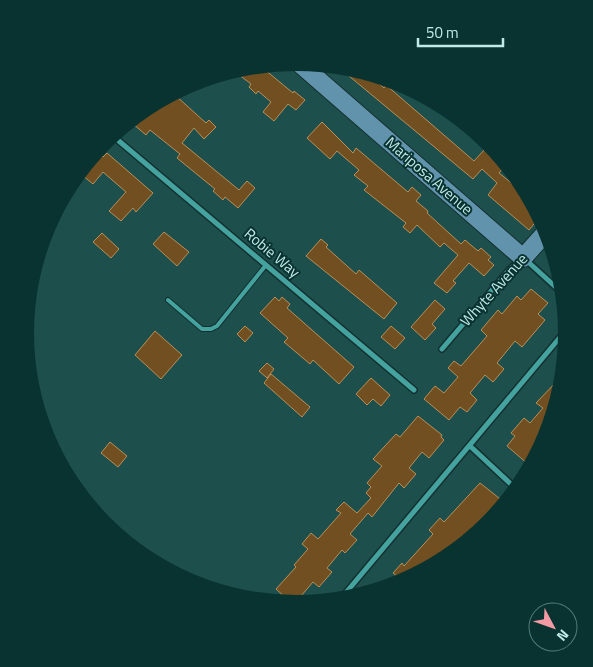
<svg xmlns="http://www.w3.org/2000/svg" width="593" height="667" font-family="'Titillium Web',sans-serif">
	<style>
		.building { fill: #714f20; stroke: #ba8f58 }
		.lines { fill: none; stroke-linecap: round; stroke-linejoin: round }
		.lane-casing { stroke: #143130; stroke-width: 6 }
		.street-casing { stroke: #143130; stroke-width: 8 }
		.secondary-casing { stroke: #143130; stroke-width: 20 }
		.lane { stroke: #44a39f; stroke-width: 4 }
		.street { stroke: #44a39f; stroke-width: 5 }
		.secondary { stroke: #6293ad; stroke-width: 18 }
		.labels { text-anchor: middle; stroke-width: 4; stroke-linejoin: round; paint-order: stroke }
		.street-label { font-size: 15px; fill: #c0eae8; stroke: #093331 }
	</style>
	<rect width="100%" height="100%" fill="#1d4f4d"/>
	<path class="building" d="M264 69 293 93 294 91 305 100 296 110 288 104 274 121 263 112 271 102 258 91 256 94 249 87 251 84 238 74Z
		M343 71 372 77 384 88 386 85 474 161 486 148 492 154 494 150 505 166 499 173 514 185 516 183 539 218 529 230 488 195 497 183 482 169 473 179Z
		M175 95 206 123 209 120 216 127 204 139 194 128 182 143 239 190 247 181 255 188 238 208 225 197 223 200 213 191 215 189 177 158 180 154 150 130 146 135 132 123Z
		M322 122 353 153 356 148 408 192 412 187 421 195 416 201 428 211 427 213 461 244 465 240 478 251 481 248 491 257 488 260 494 265 484 276 469 263 453 281 456 283 447 293 434 283 458 255 444 243 440 247 417 225 410 233 403 227 406 223 364 190 368 186 354 175 359 170 337 151 330 159 307 138Z
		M98 152 103 157 107 153 153 193 136 212 133 208 121 221 109 211 126 192 103 172 93 184 82 175Z
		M164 232 189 252 177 266 153 244Z
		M102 233 119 249 111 258 93 242Z
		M321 239 328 245 326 247 356 274 359 270 397 303 384 319 306 256Z
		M531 289 548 303 538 314 545 320 522 347 515 341 497 363 504 369 493 382 485 375 470 393 477 400 467 412 460 407 449 420 424 399 435 386 444 393 458 377 448 368 454 361 461 366 487 336 481 330 498 310 502 314 517 296 521 300Z
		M275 297 279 301 282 297 290 304 287 308 354 367 339 384 313 360 310 364 284 342 288 338 260 313Z
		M435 300 445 309 432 324 436 328 425 340 411 327Z
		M245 326 253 333 245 342 237 334Z
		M391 326 405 338 395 349 381 337Z
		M155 331 182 355 161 379 135 355Z
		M267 363 274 369 267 378 259 371Z
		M271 374 310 407 302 417 264 383Z
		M371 378 390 395 381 406 373 399 367 405 356 394Z
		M559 379 547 438 529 465 507 446 515 436 511 433 524 418 530 423 543 408 536 403Z
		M418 416 442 435 441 437 444 440 429 458 422 452 409 468 416 474 404 488 399 483 372 517 368 513 350 534 357 540 345 553 342 550 327 568 332 572 319 587 313 582 301 596 308 603 296 605 286 603 288 600 276 589 296 567 294 565 308 549 302 544 311 533 318 539 341 513 336 510 344 502 357 513 371 498 366 493 371 487 367 483 382 466 373 459 396 434 400 437Z
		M110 442 127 456 118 467 101 453Z
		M480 483 504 502 493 519 481 530 466 540 463 538 454 548 404 582 393 573 402 563 404 566 433 534 429 530 440 518 444 522Z"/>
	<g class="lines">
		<g class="lane-casing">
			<path id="lane" d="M168 300 202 329H211L217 326 266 265"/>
		</g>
		<g class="street-casing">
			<path id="street" d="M113 136 414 390
				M526 260 559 290
				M442 349 509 270 520 260
				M470 446 514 487
				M344 595 567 329"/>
		</g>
		<g class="secondary-casing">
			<path id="secondary" d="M298 62 523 258 548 230"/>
		</g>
		<use href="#lane" class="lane"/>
		<use href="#street" class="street"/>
		<use href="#secondary" class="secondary"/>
	</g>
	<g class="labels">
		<g class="street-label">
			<text transform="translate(429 176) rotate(41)" y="5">Mariposa Avenue</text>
			<text transform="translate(272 253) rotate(40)" y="5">Robie Way</text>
			<text transform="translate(494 290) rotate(-48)" y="5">Whyte Avenue</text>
		</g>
	</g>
	<path d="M0 0H593V667H0ZM34 333a262 262 0 1 1 524 0a262 262 0 1 1-524 0Z" fill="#093331" fill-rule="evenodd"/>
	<g transform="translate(553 627) rotate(131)"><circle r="24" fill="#093331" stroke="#527c7a"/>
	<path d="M0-4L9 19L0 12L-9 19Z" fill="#f49aa5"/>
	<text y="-8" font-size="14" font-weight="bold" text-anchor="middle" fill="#c0eae8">N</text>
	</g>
	<path d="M418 38v8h85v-8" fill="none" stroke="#c0eae8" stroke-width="2.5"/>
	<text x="426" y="38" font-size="15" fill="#c0eae8" stroke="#093331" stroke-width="4" paint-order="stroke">50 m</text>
</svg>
